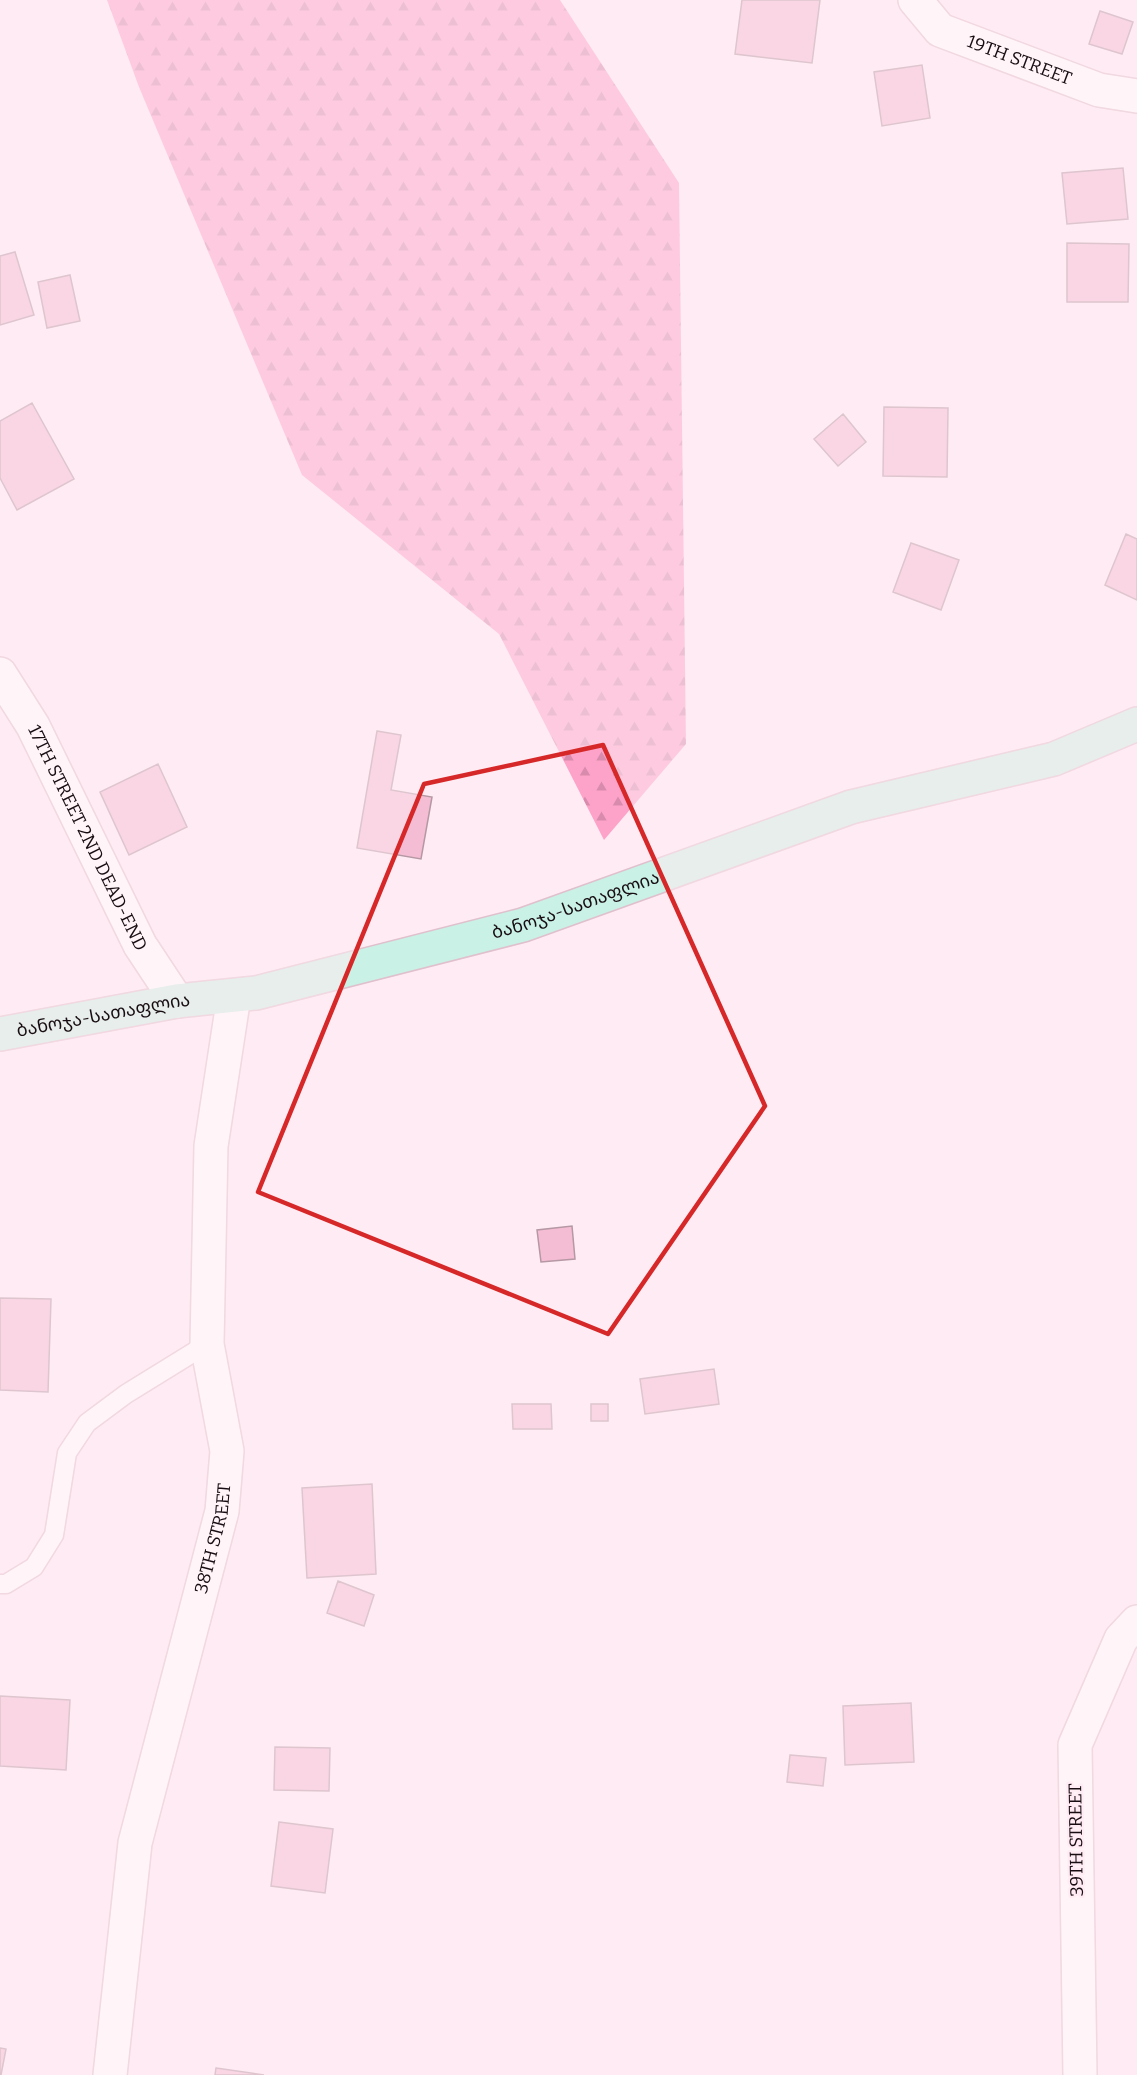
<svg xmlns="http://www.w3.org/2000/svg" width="1137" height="2075" font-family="Bitter,'Noto Sans Georgian',serif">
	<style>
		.forest { fill: url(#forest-firs) }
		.building { fill: #f4bdd3; stroke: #b598a3; stroke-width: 1.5 }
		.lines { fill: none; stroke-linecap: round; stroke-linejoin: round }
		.lane-casing { stroke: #dfc0cc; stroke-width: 21 }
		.street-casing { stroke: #dfc0cc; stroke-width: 36 }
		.secondary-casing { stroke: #dfc0cc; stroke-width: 36 }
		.lane { stroke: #fff; stroke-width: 18 }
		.street { stroke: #fff; stroke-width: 33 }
		.secondary { stroke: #c9f1e5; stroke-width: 33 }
		.marked { fill: none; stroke: #d62828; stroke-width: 4.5; stroke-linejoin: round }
		.labels { text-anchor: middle; stroke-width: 4.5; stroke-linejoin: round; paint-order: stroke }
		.street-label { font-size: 18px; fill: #180d12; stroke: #ffebf3 }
	</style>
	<defs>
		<pattern id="forest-firs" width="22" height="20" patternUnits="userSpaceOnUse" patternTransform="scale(1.5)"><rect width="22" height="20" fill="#fda3c9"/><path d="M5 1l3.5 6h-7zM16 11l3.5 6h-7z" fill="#d88bac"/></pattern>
	</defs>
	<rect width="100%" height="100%" fill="#ffebf3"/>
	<path class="forest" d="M107 0H560L679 183 686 744 604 840 499 634 302 475 139 87Z"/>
	<path class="building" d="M742 0H820L812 63 735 54Z
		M1100 11 1133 22 1122 54 1089 44Z
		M922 65 930 118 882 126 874 72Z
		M1123 168 1128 219 1067 224 1062 173Z
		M1067 243 1129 244 1128 302H1067Z
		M15 252 34 315 0 325V256Z
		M70 275 80 321 47 328 38 282Z
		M32 403 74 479 17 510 0 478V421Z
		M884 407 948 408 947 477 883 476Z
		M843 414 866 442 838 466 814 439Z
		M1126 534 1137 539V600L1105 585Z
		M911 543 959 560 941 610 893 592Z
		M377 731 401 735 391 790 432 797 421 859 357 848Z
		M158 764 187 827 129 855 100 792Z
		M572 1226 575 1259 541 1262 537 1230Z
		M0 1298 51 1299 48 1392 0 1390Z
		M714 1369 719 1404 645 1414 640 1379Z
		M512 1404H551L552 1429H513Z
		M591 1404H608V1421H591Z
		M372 1484 376 1574 307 1578 302 1488Z
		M338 1581 374 1595 364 1626 327 1613Z
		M0 1696 70 1700 66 1770 0 1766Z
		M911 1703 914 1762 845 1765 843 1706Z
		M275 1747 330 1748 329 1791 274 1790Z
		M790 1755 826 1758 823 1786 787 1782Z
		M279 1822 333 1829 325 1893 271 1886Z
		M0 2048 6 2049 1 2075H0Z
		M216 2068 264 2075H215Z"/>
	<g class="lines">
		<g class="lane-casing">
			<path id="lane" d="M0 1584H6L34 1567 54 1535 67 1453 87 1423 126 1394 207 1344"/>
		</g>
		<g class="street-casing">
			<g id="street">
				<path id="s1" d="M915 0 940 30 1099 90 1137 96"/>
				<path id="s2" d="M0 674 33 726 140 945 177 1001"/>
				<path id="s3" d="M110 2075 135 1843 222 1511 227 1451 207 1344 211 1146 234 996"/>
				<path d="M1080 2075 1075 1745 1121 1639 1137 1622"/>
			</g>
		</g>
		<g class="secondary-casing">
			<g id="secondary">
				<path id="s4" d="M0 1034 177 1001 256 993 523 925 851 807 1054 759 1137 724"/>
			</g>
		</g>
		<use href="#lane" class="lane"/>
		<use href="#street" class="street"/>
		<use href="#secondary" class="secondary"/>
	</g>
	<path d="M0 0H1137V2075H0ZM603 745 765 1106 608 1334 258 1192 424 784Z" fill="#ffebf3" fill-opacity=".55" fill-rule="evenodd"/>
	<path class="marked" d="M603 745 765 1106 608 1334 258 1192 424 784Z"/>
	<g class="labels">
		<g class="street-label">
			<text dy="6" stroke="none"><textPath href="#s1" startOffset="124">19TH STREET</textPath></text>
			<text dy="6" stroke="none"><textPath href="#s2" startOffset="186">17TH STREET 2ND DEAD-END</textPath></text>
			<text dy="6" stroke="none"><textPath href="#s4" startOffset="591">ბანოჯა-სათაფლია</textPath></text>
			<text dy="6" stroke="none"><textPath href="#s4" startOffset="105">ბანოჯა-სათაფლია</textPath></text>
			<text dy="6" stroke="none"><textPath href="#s3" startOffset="548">38TH STREET</textPath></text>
			<text transform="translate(1076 1840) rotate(-91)" y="6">39TH STREET</text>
		</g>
	</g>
</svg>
